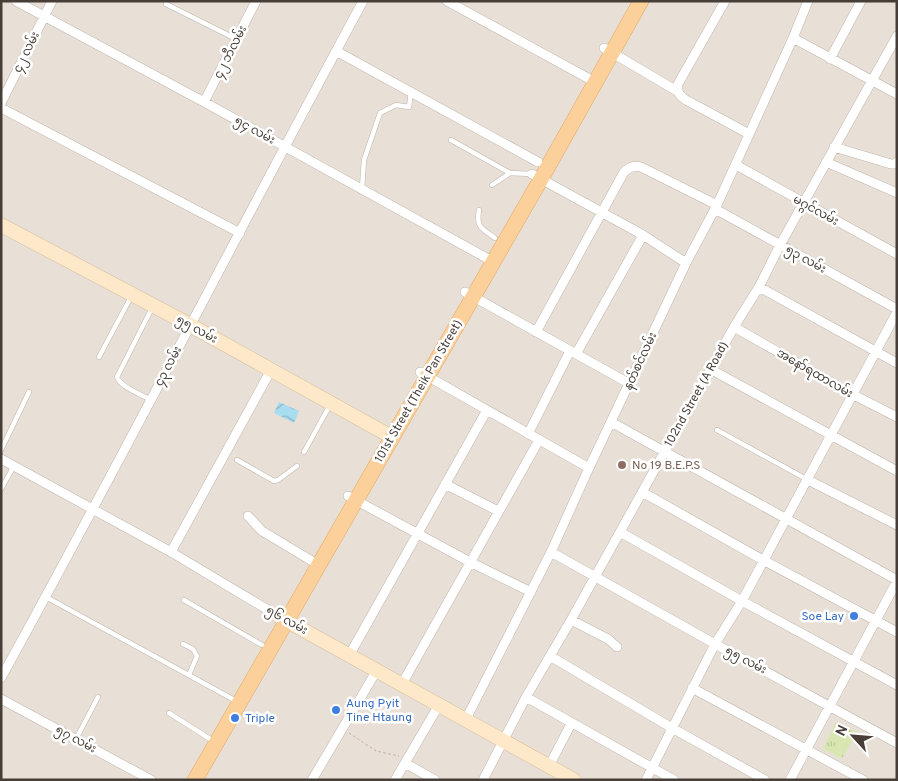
<svg xmlns="http://www.w3.org/2000/svg" width="898" height="781" font-family="Overpass,'Noto Sans Myanmar',sans-serif">
	<style>
		.residential { fill: #e8e0d7 }
		.grass { fill: url(#grass-tufts) }
		.water { fill: url(#water-waves) }
		.lines { fill: none; stroke-linecap: round; stroke-linejoin: round }
		.lane-casing { stroke: #bfb5ab; stroke-width: 5.5 }
		.street-casing { stroke: #bfb5ab; stroke-width: 10 }
		.secondary-casing { stroke: #d6bd9c; stroke-width: 15 }
		.primary-casing { stroke: #e1aa69; stroke-width: 16 }
		.path { stroke: #c1ae9d; stroke-width: 1; stroke-dasharray: 2.5 2.5; stroke-linecap: butt }
		.lane { stroke: #fff; stroke-width: 4.5 }
		.street { stroke: #fff; stroke-width: 9 }
		.secondary { stroke: #fde8c9; stroke-width: 14 }
		.primary { stroke: #fcd09a; stroke-width: 15 }
		.education-dot { fill: #8d6e63; stroke: #fff; stroke-width: 2 }
		.shop-dot { fill: #3f7fe0; stroke: #fff; stroke-width: 2 }
		.labels { text-anchor: middle; stroke-width: 5; stroke-linejoin: round; paint-order: stroke }
		.street-label { font-size: 12px; fill: #473e37; stroke: #fff }
		.education-label { font-size: 12px; fill: #785e54; stroke: #fff; text-anchor: start }
		.shop-label { font-size: 12px; fill: #366cbe; stroke: #fff; text-anchor: start }
	</style>
	<defs>
		<pattern id="grass-tufts" width="24" height="20" patternUnits="userSpaceOnUse" patternTransform="scale(1.25)"><rect width="24" height="20" fill="#d8e7b2"/><path d="M3 7l-1-3M5 7V3M7 7l1-3M15 17l-1-3M17 17v-4M19 17l1-3" fill="none" stroke="#bbc79a"/></pattern>
		<pattern id="water-waves" width="16" height="10" patternUnits="userSpaceOnUse" patternTransform="scale(1.25)"><rect width="16" height="10" fill="#a7ddef"/><path d="M0 5q4-4 8 0t8 0" fill="none" stroke="#8ab5c2"/></pattern>
	</defs>
	<rect width="100%" height="100%" fill="#f4efe9"/>
	<path class="residential" d="M1 1H897V780H1Z"/>
	<path class="grass" d="M836 722 857 732 842 759 823 748Z"/>
	<path class="water" d="M279 402 299 411 294 423 274 413Z"/>
	<g class="lines">
		<g class="lane-casing">
			<path id="lane" d="M166 4 236 39
				M451 140 510 173 532 174
				M492 185 510 173
				M362 188 364 160 380 113 396 105 409 107 411 92
				M479 210C476 227 481 228 495 238
				M99 357 132 295
				M151 400C142 395 119 386 117 377L153 306
				M717 430 808 480
				M1 450 29 392
				M304 452 330 405
				M237 460 274 481 278 480 297 466
				M1 489 14 466
				M46 597 238 702
				M184 600 262 645
				M183 644 193 649 197 656 189 675
				M169 713 210 739
				M76 739 98 697"/>
		</g>
		<g class="street-casing">
			<path id="street" d="M16 1 204 102 492 261
				M447 1 595 82
				M725 1 678 84C677 93 679 95 686 100L749 134
				M793 38 897 94
				M604 48 677 91
				M336 51 538 162
				M830 59 861 1
				M204 102 256 1
				M1 103 52 1
				M1 108 240 233
				M834 147 891 164H895L897 162
				M826 162 897 193
				M736 165 897 254
				M532 174 643 235 686 263
				M715 209 897 309
				M759 287 897 363
				M465 292 630 384
				M734 327 852 394 897 417
				M536 332 624 172C630 167 634 165 641 167L717 205
				M576 354 643 235
				M710 369 897 471
				M420 372 589 468
				M611 422 897 580
				M528 434 570 351
				M1 459 171 552 280 617
				M808 480 897 525
				M445 484 498 511
				M642 492 763 560 897 632
				M348 496 470 562 531 592
				M248 516 262 531 312 561
				M620 532 742 601 897 685
				M171 552 271 370
				M551 552 715 644 897 743
				M571 620 608 639 617 647
				M350 654 487 410
				M550 656 672 728 765 780
				M1 678C125 454 241 226 363 1
				M402 684 539 440
				M692 688 863 780
				M526 697 674 780
				M1 699 151 780
				M466 719 551 552 589 468 686 263 717 205 793 38 808 1
				M405 763 435 780
				M549 766 571 724
				M312 780 377 670
				M395 780 439 705
				M483 780 526 697 571 620 734 327 759 287 780 245 897 36
				M646 780 715 644 742 601 897 312
				M790 780 897 581"/>
		</g>
		<g class="secondary-casing">
			<path id="secondary" d="M1 225 190 325 392 437
				M280 617 574 780"/>
		</g>
		<g class="primary-casing">
			<path id="primary" d="M195 780 541 179 641 1"/>
		</g>
		<path class="path" d="M349 733 376 751 399 756"/>
		<use href="#lane" class="lane"/>
		<use href="#street" class="street"/>
		<use href="#secondary" class="secondary"/>
		<use href="#primary" class="primary"/>
	</g>
	<circle class="education-dot" cx="622" cy="465" r="5"/>
	<g class="shop-dot">
		<circle cx="854" cy="616" r="5"/>
		<circle cx="336" cy="710" r="5"/>
		<circle cx="235" cy="718" r="5"/>
	</g>
	<g class="labels">
		<g class="street-label">
			<text transform="translate(26 52) rotate(-64)" y="4">၄၂ လမ်း</text>
			<text transform="translate(230 52) rotate(-63)" y="4">၄၂ ဘီလမ်း</text>
			<text transform="translate(255 130) rotate(29)" y="4">၅၄ လမ်း</text>
			<text transform="translate(816 210) rotate(29)" y="4">မဂ္ဂင်လမ်း</text>
			<text transform="translate(806 259) rotate(29)" y="4">၅၃ လမ်း</text>
			<text transform="translate(197 329) rotate(29)" y="4">၅၅ လမ်း</text>
			<text transform="translate(640 361) rotate(-65)" y="4">နတ်စင်လမ်း</text>
			<text transform="translate(168 366) rotate(-62)" y="4">၄၃ လမ်း</text>
			<text transform="translate(815 373) rotate(30)" y="4">အနော်ရထာလမ်း</text>
			<text transform="translate(418 391) rotate(-60)" y="4">101st Street (Theik Pan Street)</text>
			<text transform="translate(696 394) rotate(-61)" y="4">102nd Street (A Road)</text>
			<text transform="translate(287 620) rotate(29)" y="4">၅၆ လမ်း</text>
			<text transform="translate(746 660) rotate(28)" y="4">၅၅ လမ်း</text>
			<text transform="translate(76 739) rotate(28)" y="4">၅၇ လမ်း</text>
		</g>
		<g class="education-label">
			<text x="632" y="469">No 19 B.E.P.S</text>
		</g>
		<g class="shop-label">
			<text x="844" y="620" text-anchor="end">Soe Lay</text>
			<text x="346" y="707">Aung Pyit<tspan x="346" dy="14">Tine Htaung</tspan></text>
			<text x="245" y="722">Triple</text>
		</g>
	</g>
	<rect width="898" height="781" fill="none" stroke="#473e37" stroke-width="5"/>
	<g transform="translate(853 736) rotate(296)" stroke="#ffffff" stroke-width="4" paint-order="stroke">
	<path d="M0-4L9 19L0 12L-9 19Z" fill="#473e37"/>
	<text y="-8" font-size="14" font-weight="bold" text-anchor="middle" fill="#473e37">N</text>
	</g>
</svg>
